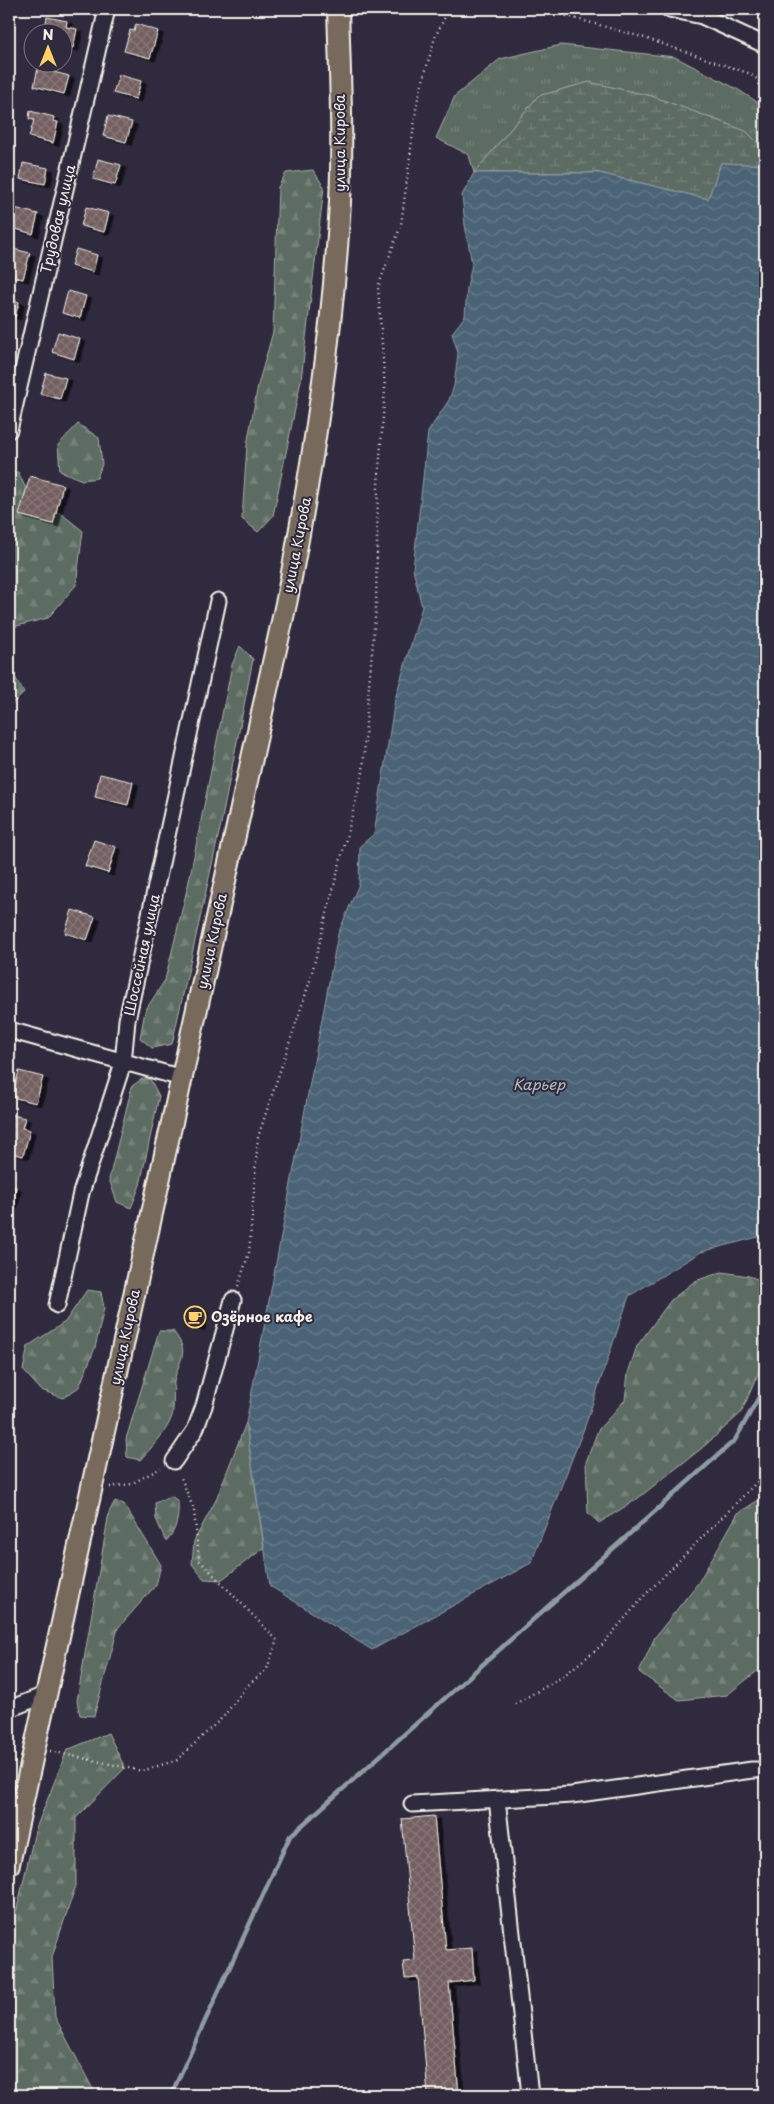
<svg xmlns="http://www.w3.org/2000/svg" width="774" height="2104" font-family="'Playpen Sans',sans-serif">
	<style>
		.grass { fill: url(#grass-tufts); stroke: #a8aea6 }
		.forest { fill: url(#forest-firs); stroke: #a8aea6 }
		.wetland { fill: url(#wetland-marsh); stroke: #a8aea6 }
		.water { fill: url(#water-waves); stroke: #8f9ca4 }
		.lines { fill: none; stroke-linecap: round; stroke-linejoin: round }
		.stream { stroke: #8f9ca4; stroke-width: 4.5 }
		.building { fill: url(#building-cross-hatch); stroke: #f4f1e8; filter: url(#shadow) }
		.minor-casing { stroke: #f4f1e8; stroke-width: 19 }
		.major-casing { stroke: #f4f1e8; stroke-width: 24 }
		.path { stroke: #f4f1e8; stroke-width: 2.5; stroke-dasharray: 1 4; stroke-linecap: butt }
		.minor { stroke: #2f2a3d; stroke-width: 15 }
		.major { stroke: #77695c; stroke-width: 20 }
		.labels { text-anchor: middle; stroke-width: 4; stroke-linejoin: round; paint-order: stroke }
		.street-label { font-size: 14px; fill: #f4f1e8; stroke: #2f2a3d }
		.poi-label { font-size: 14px; font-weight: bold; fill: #f4f1e8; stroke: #2f2a3d; text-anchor: start }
		.water-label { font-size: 15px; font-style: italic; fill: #b1b9bb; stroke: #2f2a3d }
	</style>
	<defs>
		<pattern id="grass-tufts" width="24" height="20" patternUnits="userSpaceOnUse" patternTransform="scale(1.25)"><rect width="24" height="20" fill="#5d6c63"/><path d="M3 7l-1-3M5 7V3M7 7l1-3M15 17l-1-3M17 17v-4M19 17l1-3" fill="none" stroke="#758179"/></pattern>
		<pattern id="forest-firs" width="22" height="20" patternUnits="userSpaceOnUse" patternTransform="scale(1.25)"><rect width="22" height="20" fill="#5d6c63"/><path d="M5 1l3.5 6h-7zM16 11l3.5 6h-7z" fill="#758179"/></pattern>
		<pattern id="wetland-marsh" width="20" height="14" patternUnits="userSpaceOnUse" patternTransform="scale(1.25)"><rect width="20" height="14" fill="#5d6c63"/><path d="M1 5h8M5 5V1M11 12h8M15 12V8" fill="none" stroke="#758179"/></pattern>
		<pattern id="water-waves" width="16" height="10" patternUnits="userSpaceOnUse" patternTransform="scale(1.25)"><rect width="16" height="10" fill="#4c6477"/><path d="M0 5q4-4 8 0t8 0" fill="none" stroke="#667b8a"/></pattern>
		<pattern id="building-cross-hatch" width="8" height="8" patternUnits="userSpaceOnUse" patternTransform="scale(1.25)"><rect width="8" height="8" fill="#735e61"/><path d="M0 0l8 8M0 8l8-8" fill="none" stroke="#887678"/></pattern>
		<filter id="shadow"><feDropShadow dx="5.5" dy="3" stdDeviation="0" flood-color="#0009"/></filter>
	</defs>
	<rect width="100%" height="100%" fill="#2f2a3d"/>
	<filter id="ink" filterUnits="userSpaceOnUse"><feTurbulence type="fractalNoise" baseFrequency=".02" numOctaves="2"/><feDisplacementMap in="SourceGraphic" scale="10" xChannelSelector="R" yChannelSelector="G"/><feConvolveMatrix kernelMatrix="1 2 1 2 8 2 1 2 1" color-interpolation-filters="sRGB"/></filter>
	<g filter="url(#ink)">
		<path class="grass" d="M561 45 675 57 737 89 765 107V165L721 163 599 173H474L469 155 436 138 455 96 500 59Z"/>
		<path class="forest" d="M313 170 324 187 301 380 273 516 258 532 242 519 247 445 258 385 273 332 278 187 286 173Z
			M78 424 99 438 102 464 97 478 82 480 60 471 58 445Z
			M18 472 29 495 63 515 83 531 76 585 48 618 9 628V473Z
			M240 646 253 659 221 824 172 1044 152 1048 140 1038 145 1011 165 980 189 881 232 665Z
			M9 672 15 677 24 693 11 705 9 704Z
			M142 1079H150L159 1096 140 1185 131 1208 117 1202 109 1179 132 1086Z
			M722 1272 749 1276 765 1282V1358L741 1413 702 1448 637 1499 599 1523 588 1513 586 1462 598 1430 625 1400 628 1373 637 1346 671 1300 695 1281Z
			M87 1290 101 1292 104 1308 95 1348 79 1387 63 1398 41 1390 23 1370 28 1346 65 1322Z
			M159 1331H173C189 1352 182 1354 175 1377 172 1389 175 1403 172 1416 167 1432 151 1448 140 1460L127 1457 126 1439Z
			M246 1423 264 1548 221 1580 204 1579 192 1564 194 1541 215 1502Z
			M171 1496 178 1501C179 1517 177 1530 166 1541L156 1519 155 1503Z
			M765 1496V1665L727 1695 679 1700 639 1672 655 1637 698 1583 738 1513Z
			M115 1501 124 1504 161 1565 156 1585 118 1628 94 1716 80 1715 77 1701 109 1512Z
			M108 1733 125 1768 76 1818V1885L52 1957 55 2017 96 2095H9V1943L35 1831 67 1750Z"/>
		<path class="wetland" d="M589 82 652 96 746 131 765 150V165L721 163 708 199 599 173H474L538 96Z"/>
		<path class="water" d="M721 163 765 165V1235L701 1252 629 1296 585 1426 531 1563 372 1650 270 1586 246 1423 338 934 359 884 360 846 374 834 395 699 422 607 413 569 428 432 449 400 454 386 458 353 452 333 465 316 467 288 472 264 465 225 462 195 474 173H599L708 199Z"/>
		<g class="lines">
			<path class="stream" d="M171 2095 290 1836 735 1440 765 1386"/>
		</g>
		<path class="building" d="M47 17 67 21 66 27 77 29 73 48 62 46V32H44Z
			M136 24 158 31 150 58 124 51 130 30 134 31Z
			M38 68 69 76 64 94 34 86Z
			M119 75 141 81 136 99 113 93Z
			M30 111 54 117 53 121 58 122 53 143 29 137 34 120 29 119Z
			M108 116 132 122 126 142 103 136Z
			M98 159 121 165 115 185 93 179Z
			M23 163 48 168 45 184 20 179Z
			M86 207 109 213 104 232 81 226Z
			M14 208 38 214 33 234 9 227Z
			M9 248 30 253 23 279 9 276Z
			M76 249 97 255 93 272 71 266Z
			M68 291 86 296 80 318 62 313Z
			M9 299 19 302 15 317 9 315Z
			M58 332 80 339 74 359 52 352Z
			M46 373 66 378 60 399 40 394Z
			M30 476 63 485 53 524 19 515Z
			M100 774 133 782 128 805 95 797Z
			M94 840 116 847 108 873 85 866Z
			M72 910 95 917 87 940 65 933Z
			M19 1071 43 1077 36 1103 12 1097Z
			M9 1114 25 1118 22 1128 30 1130 23 1156 9 1152Z
			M9 1175 11 1176 9 1185 16 1187 12 1205 9 1204Z
			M192 1308 203 1310 199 1328 187 1326Z
			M434 1816 446 1950 472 1948 474 1980 449 1983 459 2095H428L418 1977 405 1978 403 1962 415 1961 402 1819Z"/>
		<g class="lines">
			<g class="minor-casing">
				<path id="minor" d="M669 9 702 16 765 45
					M9 430 107 9
					M9 1030 182 1078
					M57 1305 81 1193 123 1063 127 1020 218 601
					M174 1461 195 1430 204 1406 233 1300
					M9 1709 47 1694
					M497 1799 530 2095
					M412 1804 572 1795 752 1770H765"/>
			</g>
			<g class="major-casing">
				<path id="major" d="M9 1864 287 599C312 468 333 336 340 202 343 138 340 73 338 9"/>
			</g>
			<path class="path" d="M542 9 645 38 748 73 765 84
				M238 1286 249 1253 258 1137 309 984 363 772 367 708 376 607 378 484 385 389 378 287 401 225 417 102 435 37 447 13 455 9
				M110 1487 131 1484 161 1468
				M515 1704 562 1677 602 1645 645 1595 765 1474
				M50 1751 142 1771 177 1760 224 1716 246 1687 267 1669 277 1640 199 1560 194 1510 180 1475"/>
			<use href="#minor" class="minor"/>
			<use href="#major" class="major"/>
		</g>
	</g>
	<defs>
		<g id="cafe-ring" transform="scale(1.125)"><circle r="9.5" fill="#2f2a3d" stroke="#ffd166" stroke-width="1.5"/><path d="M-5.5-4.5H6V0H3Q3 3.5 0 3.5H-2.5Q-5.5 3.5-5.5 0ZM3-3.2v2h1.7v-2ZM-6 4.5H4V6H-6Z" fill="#ffd166"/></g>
	</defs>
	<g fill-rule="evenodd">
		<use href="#cafe-ring" x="195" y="1317"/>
	</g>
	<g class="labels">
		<g class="street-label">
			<text transform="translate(340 143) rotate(-90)" y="5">улица Кирова</text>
			<text transform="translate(58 219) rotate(-77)" y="5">Трудовая улица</text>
			<text transform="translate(297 545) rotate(-79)" y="5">улица Кирова</text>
			<text transform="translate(212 941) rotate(-78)" y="5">улица Кирова</text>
			<text transform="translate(142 955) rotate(-78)" y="5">Шоссейная улица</text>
			<text transform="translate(125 1337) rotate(-78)" y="5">улица Кирова</text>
		</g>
		<g class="poi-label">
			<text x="211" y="1322">Озёрное кафе</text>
		</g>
		<g class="water-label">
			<text x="539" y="1090">Карьер</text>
		</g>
	</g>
	<rect width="774" height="2104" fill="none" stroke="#2f2a3d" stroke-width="30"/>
	<rect x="15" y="15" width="744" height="2074" fill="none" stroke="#f4f1e8" stroke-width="2" filter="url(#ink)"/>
	<g transform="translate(48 48)"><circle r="24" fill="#2f2a3d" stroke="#7e7a81"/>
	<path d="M0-4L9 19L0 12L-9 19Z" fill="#ffd166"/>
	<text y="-8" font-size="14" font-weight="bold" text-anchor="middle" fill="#f4f1e8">N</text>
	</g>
</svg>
